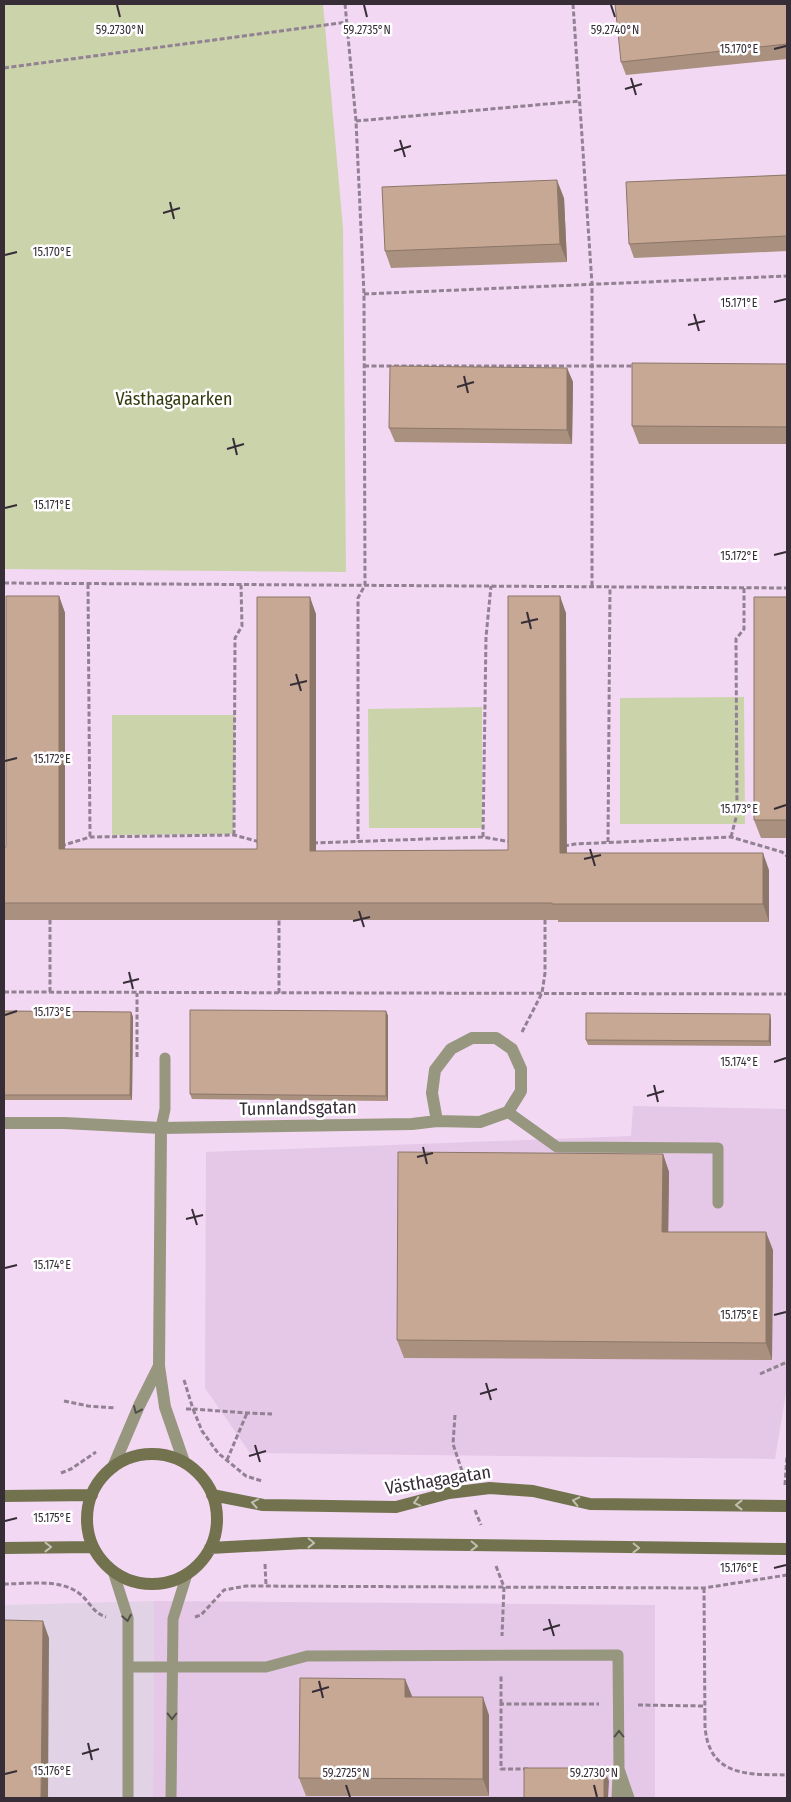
<svg xmlns="http://www.w3.org/2000/svg" width="791" height="1802" font-family="'Fira Sans Condensed',sans-serif">
	<style>
		.built { fill: #e5c8e7 }
		.industrial { fill: #e1d2e5 }
		.green { fill: #cbd3ab }
		.lines { fill: none; stroke-linecap: round; stroke-linejoin: round }
		.path { stroke: #928193; stroke-width: 3; stroke-dasharray: 5 2.5; stroke-linecap: butt }
		.service { stroke: #96977e; stroke-width: 11 }
		.minor { stroke: #96977e; stroke-width: 12 }
		.secondary { stroke: #72734e; stroke-width: 12 }
		.wall { fill: #aa907f }
		.shaded-wall { fill: #8b7668 }
		.building { fill: #c6a894; stroke: #8b7668 }
		.oneway { stroke: #534d4c }
		.oneway2 { stroke: #c0c0af }
		.ticks { fill: none; stroke: #362d37; stroke-width: 2 }
		.labels { text-anchor: middle; stroke-width: 5; stroke-linejoin: round; paint-order: stroke }
		.park-label { font-size: 18px; fill: #353b0e; stroke: #fff }
		.street-label { font-size: 18px; fill: #362d37; stroke: #fff }
		.ticks-label { font-size: 12px; text-anchor: middle; fill: #362d37; stroke: #fff; stroke-width: 5; stroke-linejoin: round; paint-order: stroke }
	</style>
	<rect width="100%" height="100%" fill="#f2d8f3"/>
	<path class="built" d="M633 1106 787 1109V1387L775 1459 250 1453 205 1388 206 1152 631 1136Z
		M154 1601 655 1605V1798H153Z"/>
	<path class="industrial" d="M154 1601 153 1798H4V1605Z"/>
	<path class="green" d="M4 4H323L343 228 346 572 4 569Z
		M744 697 745 824H620V698Z
		M482 707V828H369L368 709Z
		M112 715H235L234 834 112 835Z"/>
	<g class="lines">
		<path class="path" d="M345 4 356 121 364 294 365 585 358 598V842
			M573 4 592 284V586
			M4 68 348 22
			M356 121 580 101
			M364 294 787 276
			M364 366H634
			M4 583 787 588
			M88 584 90 837
			M234 835 235 638 242 626 241 585
			M483 837 486 637 491 586
			M731 837 737 814 736 639 744 629V587
			M608 842 610 587
			M313 843 483 837 511 842
			M61 846 90 837 234 835 260 842
			M564 846 575 844 731 837 782 852 787 856
			M4 992 787 994
			M50 992V918
			M279 993V916
			M522 1032 542 993 545 973V916
			M137 1057V993
			M760 1374 787 1362
			M184 1380 193 1409 247 1413 272 1414
			M64 1401 88 1406 116 1408
			M186 1409H193L202 1431 218 1453 246 1476 262 1481
			M455 1415 453 1444 462 1471
			M227 1460 247 1413
			M61 1473 71 1469 96 1452
			M785 1485 787 1455
			M475 1510 481 1525
			M265 1564 266 1585
			M496 1566 504 1587 502 1636
			M4 1584C28 1584 60 1578 80 1594 91 1603 92 1612 106 1617
			M704 1588 705 1728C706 1735 707 1742 710 1748 723 1778 760 1774 787 1775
			M195 1617 201 1615 224 1590 246 1586 704 1588 787 1575
			M501 1704V1675
			M638 1705 705 1706
			M528 1769H501V1704H599"/>
		<path class="service" d="M508 1112 557 1147 718 1148V1203
			M161 1128 165 1109V1058
			M113 1571 128 1618V1798
			M129 1667H266L307 1656 618 1655 619 1769 629 1798
			M171 1798 173 1619 187 1574
			M617 1798 618 1775"/>
		<path class="minor" d="M4 1123H64L161 1128 412 1124 437 1121 480 1122 508 1112 521 1091V1069L512 1049 496 1038H472L451 1049 435 1070 432 1093 437 1121
			M161 1128 159 1366 165 1407 184 1462
			M113 1467 139 1406 159 1366"/>
		<path class="secondary" d="M87 1519a65 65 0 1 1 130 0a65 65 0 1 1-130 0Z
			M212 1495 263 1505 396 1507 449 1493 490 1488 533 1491 590 1504 787 1506
			M4 1496 92 1495
			M4 1548 93 1547
			M210 1548 304 1543 787 1549"/>
	</g>
	<path class="wall" d="M787 4V59L626 75 621 62Z
		M787 175V251L634 258 629 244Z
		M564 198 567 262 391 268 385 251Z
		M787 364V444H639L632 426Z
		M567 368 573 382 572 444 395 442 389 428Z
		M59 596 65 613V849H257L316 614V851L508 850 566 613V853L769 870V922H558V920H4V847H6Z
		M787 597V838H761L754 820Z
		M4 1011 131 1012 133 1017 132 1100H4Z
		M386 1011 388 1016V1101L192 1099 190 1094Z
		M771 1019V1046L588 1045 586 1040Z
		M663 1154 669 1172 668 1232 773 1250 772 1360 404 1358 397 1340Z
		M405 1679 412 1697 489 1715V1796H306L299 1778Z"/>
	<path class="shaded-wall" d="M557 180 564 198 567 262 560 244Z
		M567 368 573 382 572 444 567 430Z
		M59 596 65 613V866L59 849Z
		M560 596 566 613 567 870 560 853Z
		M310 597 316 614V868L310 851Z
		M763 853 769 870V922L763 904Z
		M386 1011 388 1016V1101L386 1096Z
		M131 1012 133 1017 132 1100 130 1095Z
		M770 1014 771 1019V1046L769 1041Z
		M663 1154 669 1172 668 1249 662 1232Z
		M766 1232 773 1250 772 1360 766 1343Z
		M43 1621 49 1638 48 1798H41Z
		M405 1679 412 1696V1715L405 1697Z
		M483 1697 489 1715V1796L483 1779Z
		M604 1768 609 1781 608 1798H604Z"/>
	<path class="building" d="M615 4H787V44L621 62Z
		M787 175V236L629 244 626 182Z
		M557 180 560 244 385 251 382 187Z
		M632 363 787 364V427L632 426Z
		M390 366 567 368V430L389 428Z
		M6 596H59V849H257V597H310V851L508 850V596H560V853H763V904H552V903H4V847H6Z
		M754 597H787V820H754Z
		M190 1010 386 1011V1096L190 1094Z
		M4 1011 131 1012 130 1095H4Z
		M586 1013 770 1014 769 1041 586 1040Z
		M398 1152 663 1154 662 1232H766V1343L397 1340Z
		M4 1620 43 1621 41 1798H4Z
		M300 1678 405 1679V1697H483V1779L299 1778Z
		M524 1768H604V1798H524Z"/>
	<defs><path id="oneway-chevron" d="M-2-3.5L2.5 0L-2 3.5" fill="none" stroke-width="1.6" stroke-linecap="round" stroke-linejoin="round" transform="scale(1.25)"/></defs>
	<g class="oneway">
		<use href="#oneway-chevron" transform="translate(137 1410) rotate(114)"/>
		<use href="#oneway-chevron" transform="translate(127 1618) rotate(80)"/>
		<use href="#oneway-chevron" transform="translate(172 1716) rotate(90)"/>
		<use href="#oneway-chevron" transform="translate(619 1734) rotate(-90)"/>
	</g>
	<g class="oneway2">
		<use href="#oneway-chevron" transform="translate(576 1501) rotate(-167)"/>
		<use href="#oneway-chevron" transform="translate(417 1502) rotate(165)"/>
		<use href="#oneway-chevron" transform="translate(255 1503) rotate(-169)"/>
		<use href="#oneway-chevron" transform="translate(739 1505) rotate(-180)"/>
		<use href="#oneway-chevron" transform="translate(311 1543) rotate(1)"/>
		<use href="#oneway-chevron" transform="translate(474 1546) rotate(1)"/>
		<use href="#oneway-chevron" transform="translate(48 1547)"/>
		<use href="#oneway-chevron" transform="translate(636 1548) rotate(1)"/>
	</g>
	<path class="ticks" d="M117 5 120 17M364 5 367 17M611 5 615 17M774 49 786 46M631 78 636 95M625 89 642 84M400 140 405 157M394 151 411 146M170 202 174 219M163 213 180 208M5 255 17 252M774 302 786 299M694 314 699 331M688 325 705 321M464 376 468 393M457 387 474 382M233 438 237 455M227 449 244 444M5 508 17 505M774 555 786 552M527 612 531 629M521 623 538 619M296 674 301 691M290 685 307 681M5 761 17 758M774 809 786 805M590 849 595 866M584 859 601 855M359 911 364 927M353 921 370 917M129 972 133 989M123 983 139 979M5 1015 17 1011M774 1062 786 1058M654 1085 658 1102M647 1096 664 1091M423 1147 427 1164M417 1157 433 1153M192 1209 197 1225M186 1219 203 1215M5 1268 17 1265M774 1315 786 1312M486 1383 491 1400M480 1394 497 1389M255 1445 260 1462M249 1456 266 1451M5 1521 17 1518M774 1568 786 1565M549 1619 554 1636M543 1630 560 1625M319 1681 323 1698M312 1692 329 1687M88 1743 92 1760M82 1754 99 1749M5 1774 17 1771M346 1785 350 1797M594 1785 597 1797"/>
	<g class="labels">
		<g class="park-label">
			<text x="174" y="405">Västhagaparken</text>
		</g>
		<g class="street-label">
			<text transform="translate(298 1108) rotate(-1)" y="6">Tunnlandsgatan</text>
			<text transform="translate(438 1480) rotate(-9)" y="6">Västhagagatan</text>
		</g>
	</g>
	<g class="ticks-label">
		<text x="120" y="34">59.2730°N</text>
		<text x="367" y="34">59.2735°N</text>
		<text x="615" y="34">59.2740°N</text>
		<text x="739" y="53">15.170°E</text>
		<text x="52" y="256">15.170°E</text>
		<text x="739" y="307">15.171°E</text>
		<text x="52" y="509">15.171°E</text>
		<text x="739" y="560">15.172°E</text>
		<text x="52" y="763">15.172°E</text>
		<text x="739" y="813">15.173°E</text>
		<text x="52" y="1016">15.173°E</text>
		<text x="739" y="1066">15.174°E</text>
		<text x="52" y="1269">15.174°E</text>
		<text x="739" y="1319">15.175°E</text>
		<text x="52" y="1522">15.175°E</text>
		<text x="739" y="1572">15.176°E</text>
		<text x="52" y="1775">15.176°E</text>
		<text x="346" y="1777">59.2725°N</text>
		<text x="594" y="1777">59.2730°N</text>
	</g>
	<rect width="791" height="1802" fill="none" stroke="#362d37" stroke-width="10"/>
</svg>
